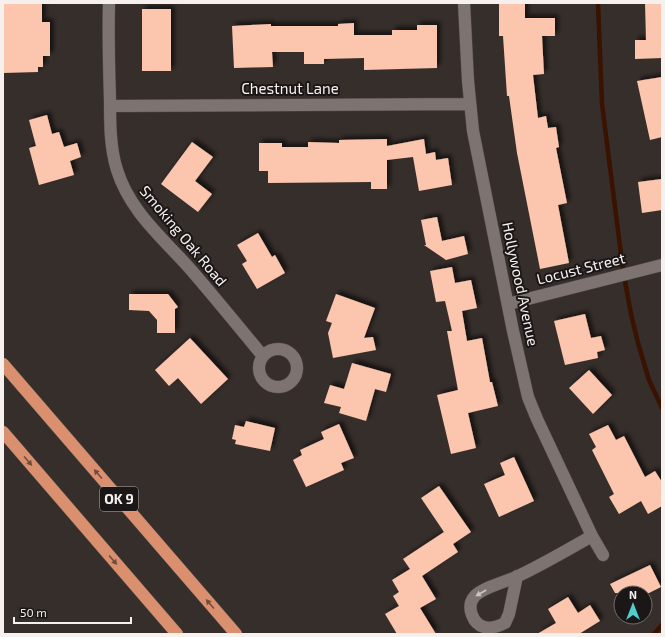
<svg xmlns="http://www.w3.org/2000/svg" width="665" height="637" font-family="'Exo 2',sans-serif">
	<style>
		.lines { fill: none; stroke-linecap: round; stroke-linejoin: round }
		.stream { stroke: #391200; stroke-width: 4.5 }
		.building { fill: #fcc6ae; filter: url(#shadow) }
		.minor-casing { stroke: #514b48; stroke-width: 13 }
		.highway-casing { stroke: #514b48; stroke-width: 13 }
		.minor { stroke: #7d7471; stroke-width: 12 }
		.highway { stroke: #da906f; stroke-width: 12 }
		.oneway { fill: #714d3e }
		.oneway2 { fill: #ccc5c3 }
		.labels { text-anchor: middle; stroke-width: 4; stroke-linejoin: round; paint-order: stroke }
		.shield { fill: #1b1716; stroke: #b4b0ae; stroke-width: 1 }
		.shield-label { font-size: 14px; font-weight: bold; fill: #f6f1ef }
		.street-label { font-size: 15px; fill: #f6f1ef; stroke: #1b1716 }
	</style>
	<defs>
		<filter id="shadow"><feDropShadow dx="3.5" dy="-3.5" stdDeviation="2" flood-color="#0009"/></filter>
	</defs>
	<rect width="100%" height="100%" fill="#362e2b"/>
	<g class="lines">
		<path class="stream" d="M598 3 602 104 623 270 631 314 638 343 649 380 662 408
			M654 634 662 625"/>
	</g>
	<path class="building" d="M3 3H42V22H50V56H43V67H38V72L3 73Z
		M499 3H525V18H555V36H542L544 74 533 75 538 118 546 116 548 128 556 127 559 147 556 148 567 203 558 205 569 263 540 269 517 153 509 96H507L503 36H499Z
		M645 3H662V58L635 59V40H646Z
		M142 9H171V71H142Z
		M354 23V35H392V30H417V25H437V68L364 70V58L324 59V64H304V52H272L273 67 234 68 232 26 271 24V26H338V24Z
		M662 77V137L650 140 637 81Z
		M47 115 52 134 59 132 64 147 77 143 81 157 70 161 74 175 39 185 29 148 36 146 29 120Z
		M387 139V146L424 139 426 154 435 152 436 160 448 158 452 185 419 191 413 157 387 160V189H371V182L268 183V171H259V143H282V147H308V142L339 143V140Z
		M192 142 213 157 195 181 212 194 198 212 161 184Z
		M662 179V210L642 213 638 182Z
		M437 217 442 241 464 236 468 254 446 260 424 245H426L421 220Z
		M258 233 272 257 275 255 285 273 257 289 242 264 247 261 237 245Z
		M452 267 455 283 471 280 477 308 462 311 467 341 482 338 490 382H492L498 406 468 413 476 448 451 454 437 395 458 390 447 331H452L445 301 436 302 430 271Z
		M129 294H168L178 307 175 309V333H157V320L149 311 129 310Z
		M336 294 375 308 364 338 373 337 376 350 333 358 328 333 332 323 326 321Z
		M585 314 591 338 601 336 605 350 597 352 598 358 565 365 554 321Z
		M190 338 228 379 201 404 178 378 169 386 155 370Z
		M352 363 391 374 386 392 375 389 366 421 339 413 341 407 324 403 330 385 344 389Z
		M589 370 612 395 593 414 569 388Z
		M246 421 275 428 270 451 235 444 236 440 232 439 235 425 244 427Z
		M339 424 354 458 341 463 344 470 306 487 293 460 302 455 300 450 324 439 321 432Z
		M608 425 616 440 624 436 645 477 655 471 662 482V506L648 514 641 501 619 514 609 497 614 494 592 450 596 447 589 434Z
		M514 457 534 501 499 517 484 484 505 475 500 463Z
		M439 486 471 532 453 544 458 552 422 576 436 599 420 608 436 634H397L385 614 399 606 393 596 399 592 392 580 410 569 403 559 444 532 421 498Z
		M650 565 661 587 649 593H615L610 584Z
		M568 597 578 613 590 605 600 621 579 634H537L556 623 548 609Z"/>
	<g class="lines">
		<g class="minor-casing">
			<path id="minor" d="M109 3C108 36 109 68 110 100 110 123 110 148 117 170 130 212 164 239 192 271 216 299 239 327 262 355
				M464 3 468 81 473 131 513 331 528 397 537 419 592 536 603 555
				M110 106 470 104
				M508 304 662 265
				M259 368a19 19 0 1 1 38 0a19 19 0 1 1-38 0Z
				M517 576 509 614 505 623C499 626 491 629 484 627 473 624 466 607 474 597 481 588 505 582 516 577 542 565 567 550 592 536"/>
		</g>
		<g class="highway-casing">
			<path id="highway" d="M3 364 236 634
				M3 432 177 634"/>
		</g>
		<use href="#minor" class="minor"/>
		<use href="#highway" class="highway"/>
	</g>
	<defs><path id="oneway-solid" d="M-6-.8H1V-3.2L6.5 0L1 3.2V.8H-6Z"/></defs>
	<g class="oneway">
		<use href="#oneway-solid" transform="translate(28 461) rotate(49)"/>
		<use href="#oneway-solid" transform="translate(98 474) rotate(-131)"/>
		<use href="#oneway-solid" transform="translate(113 560) rotate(49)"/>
		<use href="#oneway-solid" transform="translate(210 604) rotate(-131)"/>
	</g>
	<use class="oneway2" href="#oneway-solid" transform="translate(481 593) rotate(150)"/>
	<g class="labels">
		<rect class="shield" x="100" y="487" width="38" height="24" rx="3"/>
		<g class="shield-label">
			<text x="119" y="504">OK 9</text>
		</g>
		<g class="street-label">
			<text x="290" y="94">Chestnut Lane</text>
			<text transform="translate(183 236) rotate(50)" y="5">Smoking Oak Road</text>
			<text transform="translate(581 269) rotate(-14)" y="5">Locust Street</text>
			<text transform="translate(520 284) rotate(78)" y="5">Hollywood Avenue</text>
		</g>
	</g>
	<rect width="665" height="637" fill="none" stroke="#f6f1ef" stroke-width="8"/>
	<g transform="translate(633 605)"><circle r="19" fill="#1b1716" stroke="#736e6d"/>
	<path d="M0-3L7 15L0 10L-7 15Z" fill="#52cdcd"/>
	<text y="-6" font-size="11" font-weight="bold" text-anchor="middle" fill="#f6f1ef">N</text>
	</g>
	<path d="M14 617v6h117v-6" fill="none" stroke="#f6f1ef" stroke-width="2"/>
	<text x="20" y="617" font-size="12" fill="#f6f1ef" stroke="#1b1716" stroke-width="3" paint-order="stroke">50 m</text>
</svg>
